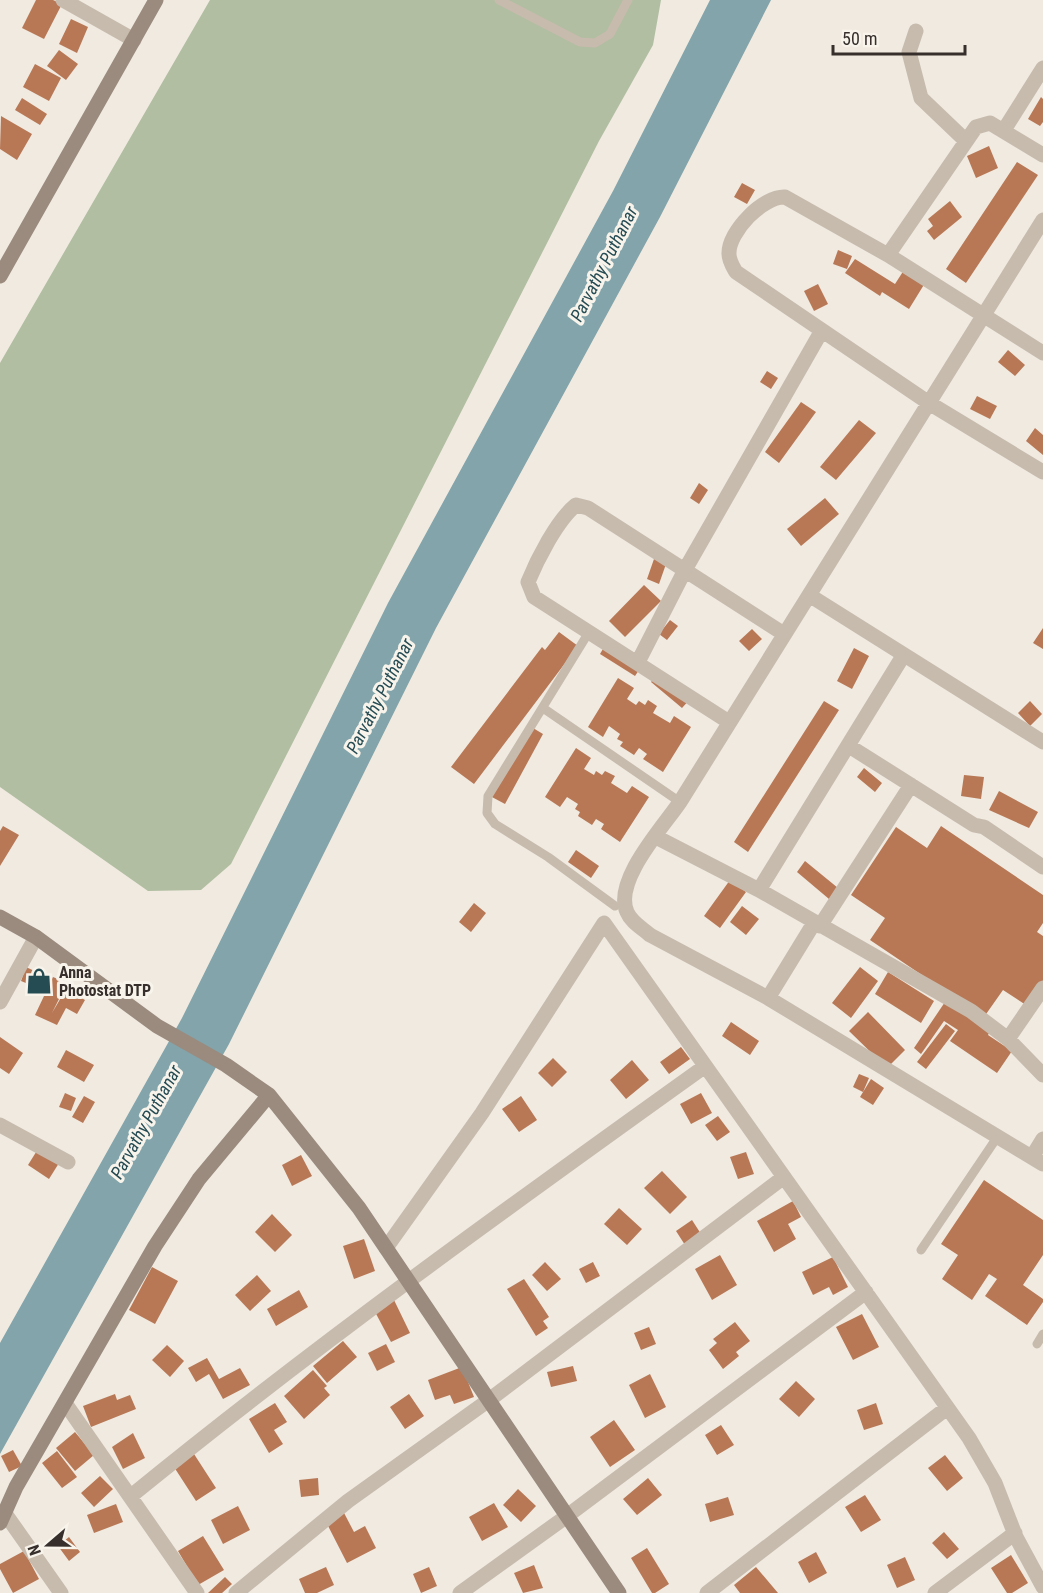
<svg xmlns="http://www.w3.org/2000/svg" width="1043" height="1593" font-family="'Roboto Condensed',sans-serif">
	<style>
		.park { fill: #b1bea1 }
		.water { fill: #82a4aa }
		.building { fill: #b87856 }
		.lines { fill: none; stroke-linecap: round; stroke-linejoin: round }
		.lane { stroke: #c7bbad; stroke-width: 9 }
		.street { stroke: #c7bbad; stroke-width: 15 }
		.secondary { stroke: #9b8b7e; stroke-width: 15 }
		.labels { text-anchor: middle; stroke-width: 6; stroke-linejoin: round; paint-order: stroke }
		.poi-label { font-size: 16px; font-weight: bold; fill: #362f2b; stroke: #f8f4ec; text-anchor: start }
		.water-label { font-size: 18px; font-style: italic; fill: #254b53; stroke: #f8f4ec }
	</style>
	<rect width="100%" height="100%" fill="#f0eae0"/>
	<path class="park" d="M210 0H661L653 45 599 141 231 864 201 890 148 891 0 787V363Z"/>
	<path class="water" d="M710 0H771L660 217 436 628 229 1044 0 1454V1343L182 1018 388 603 613 191Z"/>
	<path class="building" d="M36 0H53L62 4 44 39 22 28Z
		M71 19 88 27 77 53 59 44Z
		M59 50 78 64 66 80 47 66Z
		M35 64 61 78 49 101 23 87Z
		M1041 97 1043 99V122L1040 126 1028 119Z
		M22 98 47 114 40 125 15 110Z
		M1 116 32 134 17 160 0 149Z
		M989 146 998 168 976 178 967 156Z
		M1017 162 1038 175 966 283 946 269Z
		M742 183 755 190 747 204 734 197Z
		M950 201 962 217 934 240 927 231 933 226 928 219Z
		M838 250 852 256 847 269 833 264Z
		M855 259 895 284 904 270 925 283 909 309 882 292 880 296 845 273Z
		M818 284 828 304 814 311 804 291Z
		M1008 350 1025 365 1015 376 998 362Z
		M767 371 778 378 771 389 760 382Z
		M977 396 997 406 990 419 970 409Z
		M801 402 816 412 779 463 765 452Z
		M859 420 876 433 836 480 820 467Z
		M1035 428 1043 435V455L1026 441Z
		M699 483 708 490 699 504 690 498Z
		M825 498 839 514 801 546 787 529Z
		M654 559 666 564 659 584 647 579Z
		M644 585 661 601 625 637 609 621Z
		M670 620 678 626 667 640 659 634Z
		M1043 628V649L1033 643Z
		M752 629 762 639 749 651 739 641Z
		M559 632 578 646 474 784 451 767 542 647 545 650Z
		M607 642 643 664 635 676 600 654Z
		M854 648 869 656 852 689 837 681Z
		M659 672 691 698 682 708 651 682Z
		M618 678 634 688 627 699 636 705 639 701 645 705 648 700 657 706 653 713 670 723 674 716 691 727 663 772 643 759 647 754 639 748 634 755 620 746 623 742 617 739 620 734 609 726 603 737 588 727Z
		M824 701 839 710 748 852 734 842Z
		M1030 701 1042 714 1030 726 1018 713Z
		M528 725 543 734 505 804 490 796Z
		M576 748 591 758 584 769 594 775 596 771 602 775 605 771 615 776 611 783 627 793 632 786 649 797 620 842 601 829 604 824 596 819 592 825 578 816 580 812 575 809 578 804 567 797 560 807 545 797Z
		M864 768 882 783 875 792 857 777Z
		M964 775 984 777 981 799 961 796Z
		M999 791 1038 812 1029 828 989 810Z
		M3 826 19 835 0 866V831Z
		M941 826 1043 895V923L1037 932 1043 936V986L1029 1007 1003 990 984 1017 870 940 885 918 851 895 896 827 927 848Z
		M576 850 599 866 591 878 568 862Z
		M805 861 838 888 829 899 797 872Z
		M730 880 746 892 720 928 704 916Z
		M474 903 486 913 471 932 459 922Z
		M742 906 759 919 746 935 730 922Z
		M26 967 43 975 38 988 21 981Z
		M860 967 878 981 851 1018 832 1003Z
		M888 972 934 1001 921 1023 875 994Z
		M53 977 67 983 52 1013 66 989 85 1000 77 1014 66 1008 57 1025 35 1015Z
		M947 999 991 1029 988 1035 1012 1051 997 1073 950 1041 958 1030 944 1021 921 1054 914 1048Z
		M868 1012 905 1050 887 1068 849 1031Z
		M731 1022 759 1041 750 1055 722 1036Z
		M946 1024 955 1031 926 1069 917 1062Z
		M0 1037 23 1053 9 1074 0 1068Z
		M681 1047 690 1059 669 1074 660 1062Z
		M66 1050 94 1065 84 1082 57 1067Z
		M553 1058 567 1072 552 1087 538 1073Z
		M632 1060 649 1080 626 1099 610 1080Z
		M859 1074 869 1078 863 1092 853 1087Z
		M871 1079 884 1088 873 1105 860 1097Z
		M65 1093 76 1098 71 1111 59 1107Z
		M701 1093 712 1113 691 1124 680 1104Z
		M84 1096 95 1102 83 1123 72 1117Z
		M521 1096 537 1120 519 1132 502 1109Z
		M718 1116 730 1132 717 1141 705 1125Z
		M38 1149 59 1163 49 1179 28 1165Z
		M746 1152 754 1174 738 1179 730 1157Z
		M301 1155 312 1176 292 1186 282 1165Z
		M662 1171 687 1197 670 1214 644 1188Z
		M984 1180 1043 1220V1255L1023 1285 1043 1299V1302L1027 1325 985 1296 997 1279 989 1274 972 1300 942 1279 958 1255 941 1244Z
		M793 1201 801 1217 788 1224 796 1239 774 1252 757 1221Z
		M619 1208 642 1229 627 1245 604 1224Z
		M272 1214 292 1235 275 1252 255 1232Z
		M692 1220 701 1234 685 1245 676 1231Z
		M364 1239 375 1271 354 1279 343 1246Z
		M720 1255 737 1285 712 1300 695 1269Z
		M833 1257 848 1287 833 1295 829 1287 813 1295 802 1272Z
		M545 1262 561 1279 547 1291 532 1275Z
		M593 1262 600 1276 586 1283 579 1269Z
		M152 1267 178 1281 155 1324 129 1310Z
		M257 1275 271 1291 250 1311 235 1295Z
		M524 1279 549 1317 543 1321 548 1328 536 1336 507 1289Z
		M299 1290 308 1307 276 1326 267 1309Z
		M394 1300 410 1333 391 1342 374 1310Z
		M862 1314 879 1347 853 1360 836 1327Z
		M735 1322 750 1341 736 1352 739 1356 723 1369 709 1350 717 1343 713 1339Z
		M649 1327 656 1344 641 1350 634 1333Z
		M343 1341 357 1357 327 1383 313 1366Z
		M386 1344 395 1362 377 1371 368 1353Z
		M167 1345 184 1361 170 1377 152 1360Z
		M207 1358 219 1379 240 1368 250 1385 223 1399 209 1374 196 1382 188 1368Z
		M573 1366 577 1381 551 1387 547 1372Z
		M462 1367 474 1397 454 1404 450 1395 435 1400 428 1380Z
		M313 1370 327 1386 324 1388 330 1395 304 1419 284 1396Z
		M650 1374 666 1407 645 1418 629 1385Z
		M796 1381 815 1399 799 1417 779 1399Z
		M115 1394 117 1400 130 1395 136 1409 91 1427 83 1406Z
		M409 1394 424 1416 405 1429 390 1407Z
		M275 1403 287 1422 274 1430 283 1444 269 1453 249 1419Z
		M876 1403 883 1424 864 1430 857 1410Z
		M614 1420 635 1450 610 1467 590 1437Z
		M721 1425 734 1445 717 1455 705 1435Z
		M75 1432 94 1455 75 1471 56 1448Z
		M133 1433 145 1458 123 1469 112 1447Z
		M13 1450 22 1466 9 1472 1 1456Z
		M57 1451 77 1477 62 1488 42 1463Z
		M194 1454 216 1488 196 1501 174 1467Z
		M945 1455 963 1478 947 1491 928 1468Z
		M100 1476 113 1489 94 1507 81 1493Z
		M318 1478 319 1495 301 1497 299 1480Z
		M648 1478 662 1495 637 1515 623 1499Z
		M518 1489 536 1506 521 1522 503 1505Z
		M865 1495 881 1520 861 1532 845 1507Z
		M728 1497 734 1515 710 1522 705 1504Z
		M494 1503 508 1527 482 1541 469 1517Z
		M116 1504 123 1522 94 1533 87 1515Z
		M238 1506 250 1530 223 1544 211 1520Z
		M343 1511 354 1532 365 1526 376 1548 347 1563 325 1520Z
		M944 1532 959 1549 947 1559 932 1543Z
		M203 1536 224 1570 198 1585 178 1551Z
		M69 1537 80 1552 69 1561 58 1546Z
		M647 1548 669 1584 655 1593H652L631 1558Z
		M24 1551 39 1579 13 1593 0 1569V1564Z
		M816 1552 827 1573 809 1583 798 1562Z
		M1011 1555 1028 1583 1012 1593H1007L991 1568Z
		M905 1557 915 1580 897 1588 887 1565Z
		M534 1565 543 1588 523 1593 514 1573Z
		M326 1567 334 1585 317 1593H305L299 1579Z
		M429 1567 437 1586 421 1593 413 1574Z
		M756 1567 778 1593H740L734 1585Z
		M225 1577 232 1584 222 1593H208Z"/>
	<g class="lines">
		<path class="lane" d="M499 0 580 42 595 43 610 34 628 0
			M589 632 488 796 487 813 495 824 548 857 615 906
			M543 708 680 802
			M921 1250 998 1136
			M1037 1344 1043 1334"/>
		<path class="street" d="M63 0 134 40
			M916 31 909 52 921 98 966 141
			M1004 130 1043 68
			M1043 220 680 802C663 827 613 881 627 912 631 922 642 928 650 935L768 998 1043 1164
			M888 255 976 127 990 123 1043 155
			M1043 353 888 255 785 197C763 196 728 232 729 254 729 261 733 267 736 272L929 403 1043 472
			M809 595 1043 742
			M638 662 686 568 821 332
			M729 722 534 597 528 582C537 560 557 520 576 505L588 508 784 634
			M849 746 974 825 984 827 1043 867
			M656 837 759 890 971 1011 1008 1039 1043 1075
			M759 890 903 656
			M820 926 911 785
			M768 998 814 923
			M0 1002 36 937
			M1008 1039 1043 988
			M0 1125 68 1162
			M1032 1157 1043 1139
			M386 1248 482 1113 604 923 969 1438 995 1483 1016 1537 1043 1587
			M65 1403 197 1593
			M131 1496C316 1345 510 1206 704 1067
			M4 1512 61 1593
			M236 1593 348 1501 489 1400 784 1177
			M460 1593 567 1516 866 1292
			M707 1593 947 1408
			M935 1593 1015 1533"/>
		<path class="secondary" d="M0 276 156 0
			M0 917 36 937 157 1026 226 1065 269 1095 359 1208 619 1593
			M0 1523 16 1487 155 1246 199 1179 269 1095"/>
	</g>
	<defs>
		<g id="shop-bare" transform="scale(2.07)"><path d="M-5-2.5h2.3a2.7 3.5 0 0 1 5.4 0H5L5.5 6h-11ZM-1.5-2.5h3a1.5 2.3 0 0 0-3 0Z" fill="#254b53" stroke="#f8f4ec" stroke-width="2.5" paint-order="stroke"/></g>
	</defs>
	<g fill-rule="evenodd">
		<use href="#shop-bare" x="39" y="981"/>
	</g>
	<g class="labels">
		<g class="poi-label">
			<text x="59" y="978">Anna<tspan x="59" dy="18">Photostat DTP</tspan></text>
		</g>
		<g class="water-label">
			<text transform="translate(604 264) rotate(-63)" y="6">Parvathy Puthanar</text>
			<text transform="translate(380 696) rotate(-63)" y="6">Parvathy Puthanar</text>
			<text transform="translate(146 1122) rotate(-61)" y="6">Parvathy Puthanar</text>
		</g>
	</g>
	<g transform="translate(48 1545) rotate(250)" stroke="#f8f4ec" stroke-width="4.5" paint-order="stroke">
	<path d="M0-4.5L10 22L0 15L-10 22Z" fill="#362f2b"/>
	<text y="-9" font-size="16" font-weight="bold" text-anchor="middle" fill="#362f2b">N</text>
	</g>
	<path d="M833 45v9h132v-9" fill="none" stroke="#362f2b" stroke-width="3"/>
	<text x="842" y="45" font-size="18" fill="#362f2b" stroke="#f8f4ec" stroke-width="4.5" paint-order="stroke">50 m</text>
</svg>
